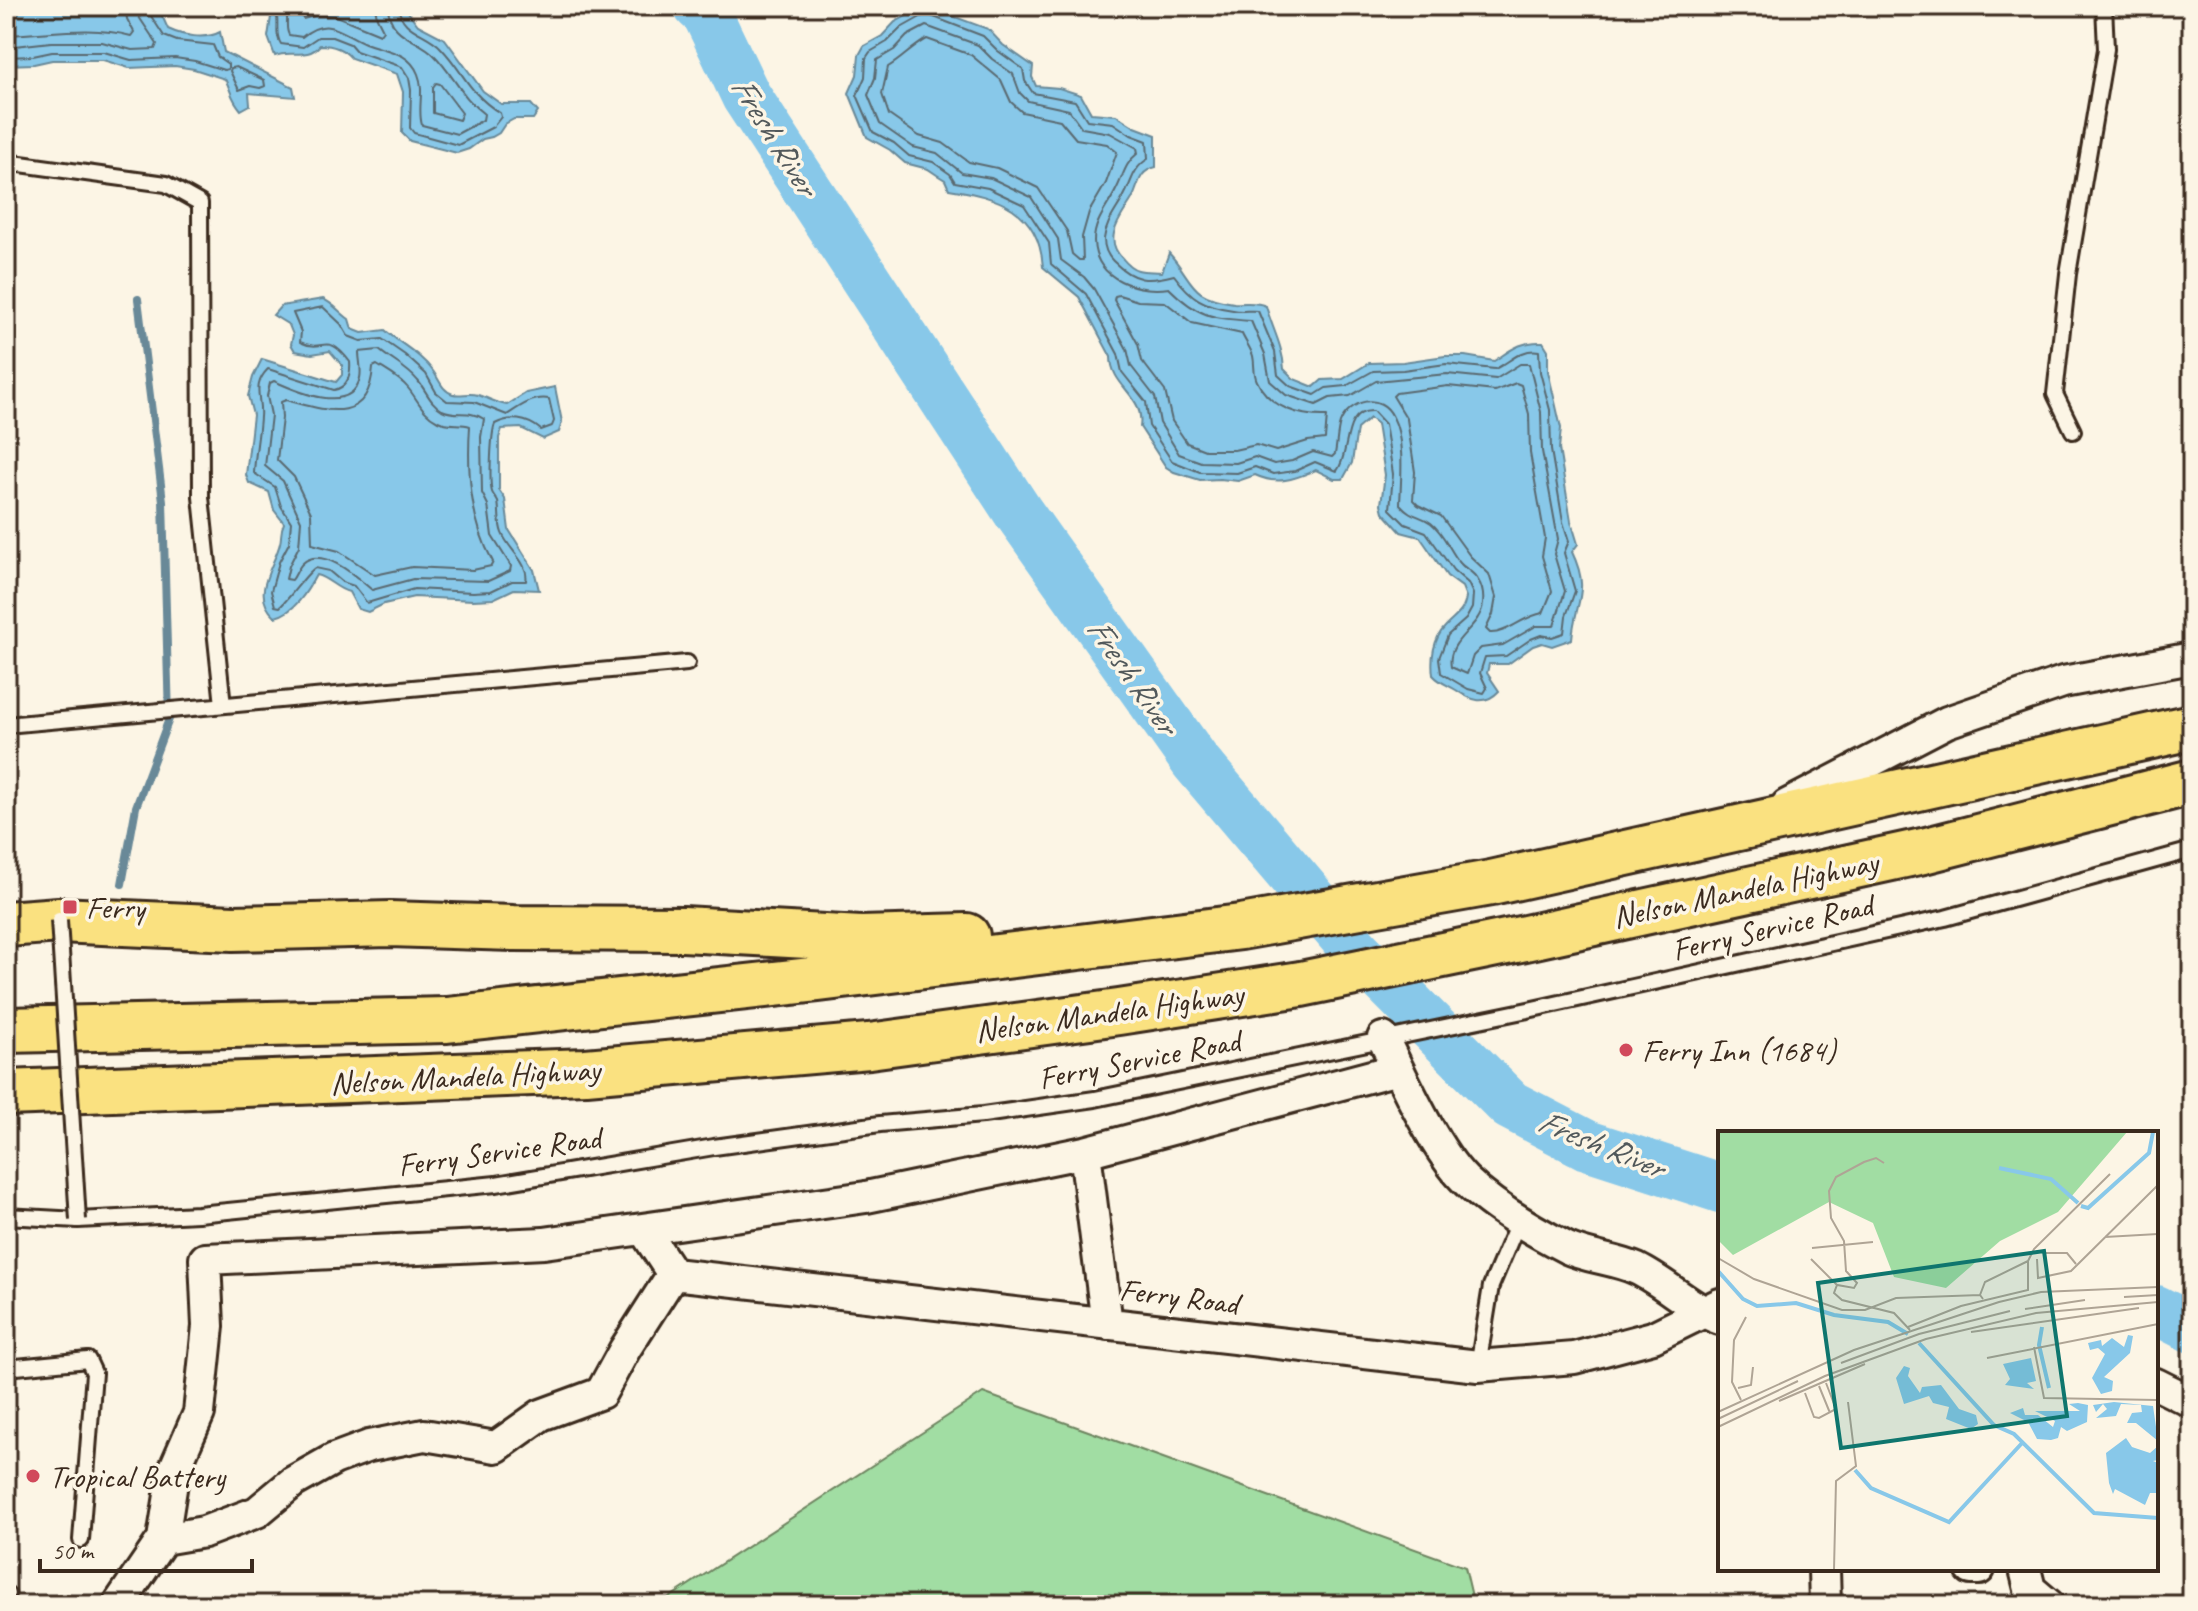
<svg xmlns="http://www.w3.org/2000/svg" width="2198" height="1611" font-family="Caveat,sans-serif">
	<style>
		.green { fill: #a1dda3; stroke: #6e8460; stroke-width: 2 }
		.water { fill: #88c8e9; stroke: #698998; stroke-width: 2 }
		.lines { fill: none; stroke-linecap: round; stroke-linejoin: round }
		.shore { stroke: #5a696f; stroke-width: 2 }
		.stream { stroke: #698998; stroke-width: 8 }
		.river { stroke: #88c8e9; stroke-width: 50 }
		.lane-casing { stroke: #3b2a1e; stroke-width: 20 }
		.street-casing { stroke: #3b2a1e; stroke-width: 36 }
		.highway-casing { stroke: #3b2a1e; stroke-width: 50 }
		.lane { stroke: #fcf5e5; stroke-width: 14 }
		.street { stroke: #fcf5e5; stroke-width: 30 }
		.highway { stroke: #fae180; stroke-width: 44 }
		.lane-bridge-casing { stroke: #3b2a1e; stroke-width: 20; stroke-linecap: butt }
		.lane-bridge { stroke: #fcf5e5; stroke-width: 14 }
		.poi-dot { fill: #d1495b; stroke: #fcf5e5; stroke-width: 3 }
		.labels { text-anchor: middle; stroke-width: 7; stroke-linejoin: round; paint-order: stroke }
		.street-label { font-size: 32px; fill: #3b2a1e; stroke: #fcf5e5 }
		.poi-label { font-size: 32px; fill: #3b2a1e; stroke: #fcf5e5; text-anchor: start }
		.water-label { font-size: 34px; font-style: italic; fill: #52595b; stroke: #fcf5e5 }
		.inset-river { fill: none; stroke: #88c8e9; stroke-width: 4 }
		.inset-road { fill: none; stroke: #afa495; stroke-width: 2 }
		.view { fill: #0f766e; fill-opacity: 0.15; stroke: #0f766e; stroke-width: 4 }
		.inset-edge { fill: none; stroke: #3b2a1e; stroke-width: 4 }
	</style>
	<rect width="100%" height="100%" fill="#fcf5e5"/>
	<filter id="ink" filterUnits="userSpaceOnUse"><feTurbulence type="fractalNoise" baseFrequency=".0125" numOctaves="2"/><feDisplacementMap in="SourceGraphic" scale="16" xChannelSelector="R" yChannelSelector="G"/><feConvolveMatrix kernelMatrix="1 2 1 2 8 2 1 2 1" color-interpolation-filters="sRGB"/></filter>
	<g filter="url(#ink)">
		<path class="green" d="M983 1393 1465 1567 1474 1605H658Z"/>
		<path class="water" d="M6 6H148L160 11 168 29C183 36 205 40 220 32L224 52 293 87 295 97 249 93 250 105 241 110C230 97 232 92 225 79L194 69 175 66 129 68 103 60H52L34 64 6 65Z
			M264 6H398L405 8 418 25 445 39 483 91 501 104H531L538 112 533 119H514L505 124 499 133 492 137 483 139 469 149 457 153 410 141 402 133 403 92 397 74 351 58C343 48 332 45 320 45 306 61 292 49 275 56L268 37 271 17Z
			M925 6 988 29 1003 45 1033 66 1032 77 1036 86 1059 88 1081 95 1091 113 1116 115 1135 127 1156 135V167C1137 172 1140 184 1132 199 1120 219 1102 239 1123 259 1127 264 1131 268 1138 270 1145 272 1154 271 1162 272L1169 253C1195 282 1188 297 1234 303 1246 304 1255 301 1266 306 1272 328 1283 346 1284 369L1294 379 1314 387 1322 380 1343 379 1369 363 1403 362 1445 356H1465L1494 361C1511 350 1520 341 1543 342L1548 350V371L1561 428 1559 449 1571 521 1578 544 1572 552C1591 592 1575 601 1572 639L1552 646 1542 643 1533 646 1508 664H1489L1487 673 1499 691C1485 706 1472 701 1456 690 1448 685 1440 683 1433 675 1431 659 1433 639 1445 627 1455 616 1464 613 1466 597L1462 587 1447 576 1420 537 1401 532 1383 512 1381 504 1385 475 1377 424 1370 418 1357 429 1352 463 1343 479H1334L1316 470C1294 479 1278 486 1255 475L1238 481 1220 479 1200 480 1174 472 1166 467 1140 427C1145 395 1111 387 1111 357L1079 297 1043 267C1039 209 998 197 949 189L945 180 937 175 928 169 905 163 890 150 867 137 849 93 857 75 859 55 864 46 882 36 895 22Z
			M323 299C334 304 339 312 349 319L352 329 362 333 385 330C400 344 421 354 433 371 439 379 442 391 453 394 461 396 470 392 478 395 488 398 496 403 507 405L526 393 555 387 562 422 559 432 543 439 521 428 502 429 499 438V490L505 499 509 530 534 570 539 590 514 589 493 599 473 600 414 597 384 604 368 612 358 609 349 592C336 589 329 578 316 575 307 592 294 613 275 617 249 594 275 566 280 543 282 536 280 531 284 523L274 510 269 492 249 483 246 475 253 415 248 396 253 377 262 359 336 382 342 375V365L330 351 312 354 295 351 291 344 293 335 289 325 273 315 281 306Z"/>
		<g class="lines">
			<path class="shore" d="M273 6C282 19 273 32 281 44L303 47 318 37H332L350 44 356 51 402 67 409 78 411 90 410 128 414 133 458 145 493 127 501 117 500 113C468 93 464 72 441 48 427 32 401 32 398 6
				M285 6C290 16 284 27 289 35L302 37C328 15 341 33 365 43 385 51 409 51 418 74 425 91 417 109 422 125L457 134 483 120 484 114C462 98 453 74 434 55 418 38 389 38 388 6
				M299 6 303 19 318 15 336 16 380 34 383 30 377 18 375 6
				M926 14 983 36 998 51 1023 69 1025 81 1033 93 1075 101 1087 120 1113 123 1131 135 1147 141 1148 159C1133 168 1133 179 1125 194 1118 209 1106 221 1104 239 1104 247 1107 255 1113 261 1134 282 1148 282 1174 275 1191 298 1203 306 1233 310 1241 312 1250 310 1258 311L1275 352 1278 375 1290 386 1315 395 1326 388 1346 386 1373 371 1403 370 1446 364 1495 369C1510 362 1521 348 1539 351L1540 372 1550 410 1551 450 1563 522 1569 541 1564 553 1575 591 1566 616 1564 633 1552 637 1541 635 1531 639 1506 656 1485 657 1480 673 1487 688 1484 693 1468 689 1441 673 1439 658 1448 635 1466 619 1472 608 1473 594 1468 583 1453 570 1426 532 1405 524 1390 509 1393 474 1385 424 1373 411C1341 410 1351 453 1337 471L1315 462 1295 471 1273 474 1255 467 1237 473 1200 472 1172 461 1149 426 1146 402 1122 372 1118 354 1086 294 1051 264 1049 243 1024 205 988 188 955 182 950 174 933 162 909 156 894 143 873 132 857 95 865 77 866 58 870 52 887 42 901 28Z
				M926 26 978 45 992 59 1013 74 1020 93 1028 101 1069 110 1082 128 1110 133 1137 148 1138 153C1124 164 1124 175 1116 190 1108 207 1094 221 1094 241 1095 280 1139 293 1169 288 1198 317 1212 318 1251 321L1265 354 1270 381 1286 395 1316 405 1330 398 1350 396 1376 381 1447 374 1496 379 1520 364H1529L1541 412 1542 451 1558 539 1554 554 1565 591 1554 626H1536L1503 645 1481 648 1473 656 1467 674 1451 667C1446 639 1480 629 1483 604 1484 595 1483 588 1478 580 1474 572 1465 569 1460 563 1450 551 1444 533 1431 523 1419 514 1412 518 1400 504 1401 479 1405 440 1393 417 1381 391 1349 400 1340 423 1337 432 1337 444 1335 454L1332 457 1313 452 1292 461 1274 464 1255 457 1236 463 1201 462 1179 454 1160 423 1155 397 1131 366 1127 349 1094 289 1084 277 1061 260 1058 239 1031 197 991 178 962 173 937 153 913 147 880 124 868 95 875 78 877 60 894 50 907 36Z
				M6 35C48 34 90 25 131 36L134 32 127 19 125 6
				M927 39 971 55 1001 80 1011 102 1022 112 1060 120 1076 139 1107 144 1117 152 1106 183 1089 212 1082 237 1083 260H1079L1072 254 1067 231 1038 188 997 168 969 162 943 143 919 136 889 115 882 94 888 67C902 59 912 47 927 39Z
				M6 47 51 42H102L132 50 155 49 157 44 139 17 137 6
				M6 57 33 56 52 52H104L131 60 175 58 195 61 224 70 228 69V64L218 57 213 45 177 41 164 36 149 13 147 6
				M236 67 264 80 265 86 260 88 250 86 239 90 230 71 231 68Z
				M436 83 440 84 462 113 459 120 433 113V87Z
				M1119 295 1138 301 1165 302 1192 323 1242 334C1245 341 1251 349 1253 356 1255 365 1253 373 1257 381 1269 408 1302 417 1327 416L1325 439 1308 441 1276 451 1256 445 1234 450H1205L1187 443 1172 421 1165 391 1142 361 1138 344 1114 300 1115 296Z
				M323 307 341 324 348 336 361 341 382 339 405 355 426 374 436 392 447 401 474 402 507 415C520 406 534 396 549 399L554 421 552 426 541 430C527 418 510 416 495 424 491 433 489 483 492 492 493 495 496 498 498 502 500 512 498 523 502 533 508 549 530 564 526 581H512L491 591 473 592 414 589 367 603 354 586 342 582 329 571 315 568C307 572 291 597 280 607L275 606 271 591 279 562 289 543 291 522 281 506 275 487 254 473C255 454 259 435 260 417 262 398 251 386 268 369L334 390C348 387 351 375 350 362 326 330 325 354 300 342L301 332 293 313Z
				M379 350C392 361 408 368 418 381 427 392 430 403 442 410 456 417 469 409 484 419L481 437 482 493 488 505 492 536 511 566 510 571 488 581 413 579 372 590C358 578 322 545 303 563 298 567 296 575 292 580L286 579 289 566 299 546 301 521 283 481 265 466 271 415 267 396 270 383 274 381C296 391 351 416 360 378 362 370 359 360 359 352Z
				M377 365C388 372 400 378 408 388 418 400 422 413 438 421 448 426 460 423 470 426 467 472 470 520 493 562L491 566 473 570 412 567 375 575 339 551 312 544 311 513 294 477 277 460 282 418 281 402 286 400C324 410 369 427 373 367Z
				M1516 383 1521 385 1529 414 1530 453 1545 538 1542 556 1552 591 1543 613C1523 616 1506 634 1490 633L1486 629 1493 614 1496 597 1489 574 1470 556 1441 516 1418 505 1413 500 1415 472 1407 419 1393 396 1396 393 1448 386 1495 391Z"/>
			<path class="stream" d="M122 884 136 807 169 719 163 501 138 299"/>
			<path class="river" d="M698 6 707 14 746 96 1018 512 1195 761 1356 951 1510 1105 1587 1145 1720 1188
				M2156 1310 2192 1328"/>
			<g class="lane-casing">
				<path id="lane" d="M6 162 166 184 200 203 201 497 223 705
					M2073 431 2055 394 2068 274 2106 49 2104 6
					M6 725 687 663
					M6 1216 78 1220 198 1214 496 1184 714 1147 880 1124 983 1115 1095 1099 1528 1010 1945 918 2192 850
					M1478 1366 1491 1286 1519 1220
					M6 1368 88 1360 94 1373 81 1540
					M6 1594H7"/>
			</g>
			<g class="street-casing">
				<path id="street" d="M1787 805 1947 722 2063 682 2192 658
					M1383 1038C1403 1079 1434 1149 1465 1180 1492 1206 1534 1231 1567 1248 1589 1258 1615 1259 1637 1269 1666 1283 1690 1308 1720 1319
					M1085 1152 1107 1324
					M644 1230 673 1274 1478 1366 1574 1358 1653 1337 1720 1304
					M2156 1384 2192 1402
					M163 1539 204 1532 257 1512 293 1482 334 1459 369 1446 424 1435 496 1447 541 1415 601 1393 625 1349 673 1274
					M1824 1569 1825 1605
					M1971 1569H1979
					M2025 1569 2030 1589 2049 1605
					M118 1605 163 1539 174 1470 199 1413 208 1326 205 1259 544 1243 866 1197 1085 1152 1398 1069"/>
			</g>
			<g class="highway-casing">
				<path id="highway" d="M6 924 59 920 233 928 390 924 513 928 683 929 861 939 967 936
					M6 1030 447 1020 819 979 1241 927 1491 883 2192 727
					M6 1093 586 1071 869 1046 1119 1012 1301 984 1516 940 1923 851 2192 782"/>
			</g>
			<use href="#lane" class="lane"/>
			<use href="#street" class="street"/>
			<use href="#highway" class="highway"/>
			<g class="lane-bridge-casing">
				<path id="lane-bridge" d="M59 920 78 1220"/>
			</g>
			<use href="#lane-bridge" class="lane-bridge"/>
		</g>
	</g>
	<g class="poi-dot">
		<rect x="62" y="899" width="16" height="16" rx="4"/>
		<circle cx="1626" cy="1050" r="8"/>
		<circle cx="33" cy="1476" r="8"/>
	</g>
	<g class="labels">
		<g class="street-label">
			<text transform="translate(1745 889) rotate(-12)" y="11">Nelson Mandela Highway</text>
			<text transform="translate(1772 927) rotate(-13)" y="11">Ferry Service Road</text>
			<text transform="translate(1109 1012) rotate(-8)" y="11">Nelson Mandela Highway</text>
			<text transform="translate(1139 1059) rotate(-11)" y="11">Ferry Service Road</text>
			<text transform="translate(465 1076) rotate(-3)" y="11">Nelson Mandela Highway</text>
			<text transform="translate(499 1151) rotate(-8)" y="11">Ferry Service Road</text>
			<text transform="translate(1179 1296) rotate(7)" y="11">Ferry Road</text>
		</g>
		<g class="poi-label">
			<text x="86" y="918">Ferry</text>
			<text x="1642" y="1061">Ferry Inn (1684)</text>
			<text x="49" y="1487">Tropical Battery</text>
		</g>
		<g class="water-label">
			<text transform="translate(775 135) rotate(58)" y="12">Fresh River</text>
			<text transform="translate(1133 675) rotate(55)" y="12">Fresh River</text>
			<text transform="translate(1601 1143) rotate(22)" y="12">Fresh River</text>
		</g>
	</g>
	<g transform="translate(1718 1131)">
		<rect width="440" height="440" fill="#fcf5e5"/>
		<path d="M0 1H409L340 81 282 110 228 157 176 146 155 92 111 71 15 124 0 109Z" fill="#a1dda3"/>
		<path d="M410 204 415 205 412 222 386 246 395 250 394 260 383 263 374 247 387 223 380 217 372 219 370 212 383 209 384 215 394 207 406 216ZM313 227 318 250 309 252 316 258 287 254 292 248 285 233ZM186 235 192 237 190 245 202 262 204 256 223 254 241 278 258 284 260 293 253 298 228 288 231 276 215 272 211 265 186 273 178 247ZM396 271 435 275 440 310 418 292H409L414 282 424 281 423 274 403 273 398 285 378 287 389 278 385 273 378 281 375 274ZM360 272 370 274 369 291 349 300 343 296 340 307 333 309 319 308 310 291 292 282 305 277 307 284H320L335 296 337 290 317 280H362L351 273ZM408 307 414 316 432 322 440 315V329L435 330 440 332V362H432L427 374 397 358 395 363 391 352 388 322Z" fill="#88c8e9"/>
		<path class="inset-river" d="M281 37 333 48 360 72M363 75 370 77 431 22 435 1M0 140 25 168 39 175 78 172 116 184 170 191 190 203M324 196 321 214 331 257M201 212 276 294 296 303 376 382 440 387M137 339 153 357 231 391 305 311"/>
		<path class="inset-road" d="M166 32 158 27 146 31 118 46 111 60 113 87 126 110 128 140 139 152 136 157 119 154 116 162 124 169 176 182 192 199M387 106 440 103M94 117 155 111M325 122H349L358 133M0 127 36 148 124 179H147L178 167 262 164 265 168M93 128 119 154M319 128 320 147 353 140 440 54M262 164 267 151 310 130M406 166 440 164M307 178 367 169M190 196 243 175 310 159V130L316 118 392 43M253 201 421 177M316 216 326 267 440 269M269 227 440 193M123 232 201 203 292 180M101 255 112 282M20 257 33 254 35 236M87 262 96 286 101 287 118 278 108 252M23 269 14 251 16 209 28 186M61 270 147 233M0 281 136 219 281 171 323 161 440 156M0 288 80 250M0 296 107 245 208 208 318 182 440 171M116 439 118 350 138 335 130 271"/>
		<path class="view" d="M326 120 349 285 123 317 100 152Z"/>
		<rect width="440" height="440" class="inset-edge"/>
	</g>
	<rect width="2198" height="1611" fill="none" stroke="#fcf5e5" stroke-width="32"/>
	<rect x="16" y="16" width="2166" height="1579" fill="none" stroke="#3b2a1e" stroke-width="3" filter="url(#ink)"/>
	<path d="M40 1559v12h212v-12" fill="none" stroke="#3b2a1e" stroke-width="4"/>
	<text x="52" y="1559" font-size="24" fill="#3b2a1e" stroke="#fcf5e5" stroke-width="6" paint-order="stroke">50 m</text>
</svg>
